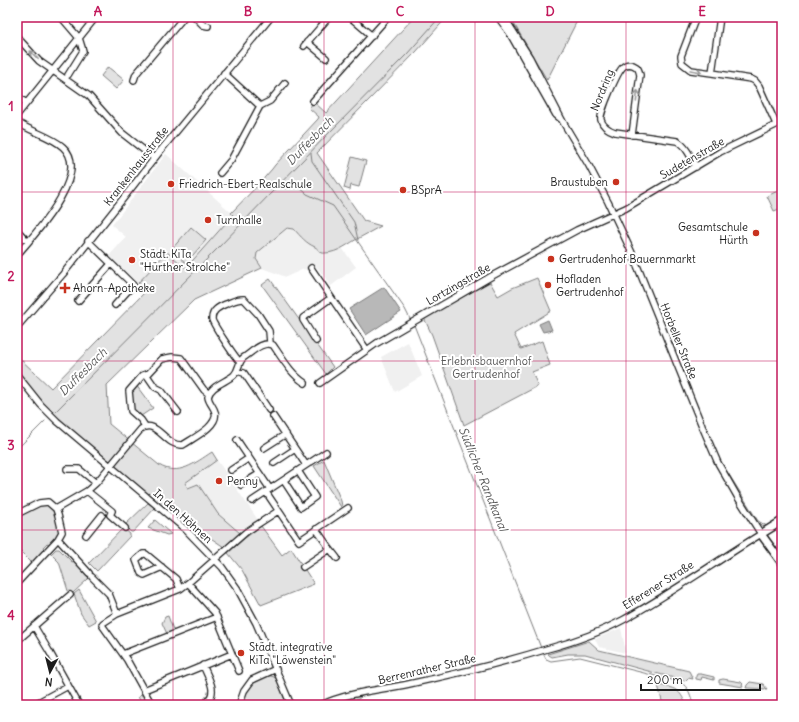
<svg xmlns="http://www.w3.org/2000/svg" width="799" height="722" font-family="Delius,sans-serif">
	<style>
		.built { fill: #f0f0f0 }
		.green { fill: #e2e2e2; stroke: #7f7f7f }
		.water { fill: #b8b8b8; stroke: #7a7a7a }
		.lines { fill: none; stroke-linecap: round; stroke-linejoin: round }
		.stream { stroke: #7a7a7a; stroke-width: 1 }
		.minor-casing { stroke: #1c1c1c; stroke-width: 8 }
		.major-casing { stroke: #1c1c1c; stroke-width: 10 }
		.minor { stroke: #fff; stroke-width: 5.5 }
		.major { stroke: #fff; stroke-width: 7 }
		.oneway { stroke: #999 }
		.grid { fill: none; stroke: #c2185b; stroke-width: 1; stroke-opacity: 0.55 }
		.poi-dot { fill: #c8321e; stroke: #fff; stroke-width: 1.5 }
		.labels { text-anchor: middle; stroke-width: 4; stroke-linejoin: round; paint-order: stroke }
		.street-label { font-size: 11px; fill: #1c1c1c; stroke: #fff }
		.poi-label { font-size: 11px; fill: #1c1c1c; stroke: #fff; text-anchor: start }
		.park-label { font-size: 11px; fill: #575757; stroke: #fff }
		.water-label { font-size: 12px; font-style: italic; fill: #5a5a5a; stroke: #fff }
		.neatline { fill: none; stroke: #c2185b; stroke-width: 1.5 }
		.grid-label { font-size: 13px; text-anchor: middle; font-weight: bold; fill: #c2185b }
	</style>
	<rect width="100%" height="100%" fill="#fff"/>
	<filter id="ink" filterUnits="userSpaceOnUse"><feTurbulence type="fractalNoise" baseFrequency=".025" numOctaves="2"/><feDisplacementMap in="SourceGraphic" scale="8" xChannelSelector="R" yChannelSelector="G"/><feConvolveMatrix kernelMatrix="1 2 1 2 8 2 1 2 1" color-interpolation-filters="sRGB"/></filter>
	<g filter="url(#ink)">
		<path class="built" d="M166 154 234 215 186 268 167 252 138 283 109 256 126 237 112 225Z
			M287 228 294 229 303 240 326 253 342 248 356 267 331 286 317 267 308 271 304 269 286 277 262 268 256 259 257 253Z
			M408 342 422 376 395 392 381 357Z
			M217 460 258 520 240 533 218 514 198 485 188 488 185 483Z
			M621 628 626 653 599 647 595 639Z"/>
		<path class="green" d="M414 17H447L416 52 317 153 364 221 381 226C374 230 366 234 359 238 349 243 338 253 325 253 320 254 319 249 315 247 306 243 301 237 294 229L287 228 257 253 256 259 262 268 194 300 107 385 109 424 159 465C178 477 195 463 212 452L217 460 185 483 188 488 198 484 218 514 240 533 224 547 162 505 77 435 54 415 17 372V356L51 388 146 291 138 283 167 252 186 268 233 215 231 213 258 185 272 169 275 165 318 119 319 117 309 108 314 102 326 113Z
			M510 17H586L577 21 547 80Z
			M108 67 124 80 116 89 101 76Z
			M352 157 366 161 359 187 351 185 350 190 344 188Z
			M782 189V208L774 211 767 196Z
			M191 227 206 240 186 263 171 250Z
			M537 278 551 311 514 334 521 349 542 341 550 365 532 372 538 386 464 425 432 335 424 318 490 282 498 296 512 288Z
			M270 279 333 367 326 374 262 285Z
			M136 385 153 408 141 416 132 409 131 390Z
			M324 460 341 501 342 506 341 507 314 466Z
			M723 465 758 521 767 526 764 527C752 521 730 479 722 466Z
			M148 503 155 508 133 532H131L125 527V525Z
			M40 504H47C56 512 57 521 60 532L50 545 47 543 43 547 45 550 32 563 17 548V516Z
			M155 520 171 534 167 535 148 528Z
			M261 526 282 555 291 548 314 584 261 605 242 570 228 553 245 538Z
			M123 528 130 534V536L97 571 89 563Z
			M56 549H59L72 562 74 561 89 576 88 579 73 593 72 592 69 594 59 562 51 554Z
			M79 590 96 621 89 625 81 614 74 594Z
			M168 616 174 632 167 634 162 623 165 617Z
			M589 641 599 650 689 671 693 679 688 678 685 681 585 654H568L552 657 549 655 548 654Z
			M697 674H701L714 677V680L702 677 701 680 696 679V676Z
			M268 675 274 677 277 680 287 705H279L276 703 272 705H242C247 688 252 682 268 675Z
			M723 679 741 682 743 684 742 685 743 687 719 683V680Z
			M750 682 763 684 767 689 746 688 747 685Z
			M658 685C675 688 680 689 686 705H663Z
			M143 694 149 705H143L138 697Z
			M362 696C356 703 339 705 329 705L349 698Z"/>
		<path class="water" d="M384 287 401 312 366 335 349 309Z
			M548 320 552 330 543 332 539 324Z"/>
		<g class="lines">
			<path class="stream" d="M311 153 312 161 354 222 358 240
				M297 185 307 194 333 206 405 309 411 321
				M414 325 541 648
				M56 411 218 248 327 135 407 54 440 17
				M17 449 45 421
				M543 653 546 659 551 661 580 657 680 682C689 687 691 696 693 705"/>
			<g class="minor-casing">
				<path id="minor" d="M61 17 79 38 83 51 68 75
					M195 17 203 25 208 26
					M350 17 372 36
					M498 17 509 32 556 115 562 120
					M696 17 681 56 682 63 691 70 712 73 720 17
					M17 37 39 61 89 96 122 133 154 158
					M307 42 326 58
					M304 46 329 17
					M224 73 260 106
					M712 73 751 79 755 81 759 86 776 124
					M134 80 136 74 184 17
					M17 96 26 103
					M313 101 388 17
					M17 115 96 17
					M17 122C31 132 51 136 63 147 92 173 35 234 17 255
					M632 135 640 75C639 70 638 67 633 65 630 64 627 64 624 66 618 70 599 114 601 120 603 127 609 130 615 132L677 141C686 146 691 157 696 167
					M220 173 231 160 260 106 270 101 285 83
					M17 230 28 242
					M88 241 133 285 115 305
					M311 268 367 350
					M78 301 111 264
					M17 327 63 274 122 200 161 150 271 17
					M316 341 303 320V318L331 298
					M239 361C235 357 212 323 212 319 212 310 219 307 226 304 232 302 237 298 244 299L258 314 269 331 270 343
					M237 371 244 373 269 410
					M146 374 155 387 161 390 178 412
					M17 375 41 405 57 421 186 530 222 567 237 588 256 623 291 705
					M320 383 377 343 492 276 577 230 626 208 720 152 782 122
					M273 416 306 465
					M145 426 141 420 131 411 129 391 143 375 149 373 162 359 172 357 181 358 204 390 209 394
					M237 440 270 489
					M264 448 286 434
					M274 463 295 449
					M67 469H79L96 483
					M231 470 249 458
					M284 481 301 507 315 497 298 471
					M241 485 259 474
					M87 491 112 511 110 515 125 528
					M266 492 299 541 348 508
					M252 501 326 452
					M56 509 87 491 96 483 141 429C157 418 165 447 183 445 193 438 219 426 215 412 214 407 209 403 208 397 210 386 226 382 234 375 239 370 238 363 243 358 251 353 263 340 273 345 282 358 291 374 305 383
					M17 514 39 503 48 502 56 509 58 515 62 532 58 539 17 583
					M86 535 102 515
					M58 539 89 573
					M330 549 337 558
					M162 567 144 575 141 573 136 560 143 554H146L176 579 180 589
					M303 567 330 549 316 529
					M92 577 109 594 117 614
					M188 583 215 613 239 671
					M34 626 49 651 79 705
					M17 641 70 595
					M123 654 217 617
					M203 665C207 676 218 691 208 700
					M144 690 232 654
					M33 705 68 686
					M152 705 127 660 102 625 103 623 117 614 180 589 188 583 246 532 278 511
					M239 705 244 691 252 680 276 669
					M321 705C348 692 381 690 409 684 456 674 502 663 547 649 573 642 599 633 623 620 671 594 715 562 761 534L737 496 718 463 702 426 632 253 608 202 588 164 563 122 530 58 504 17"/>
			</g>
			<g class="major-casing">
				<path id="major" d="M782 521 761 534 782 563"/>
			</g>
			<use href="#minor" class="minor"/>
			<use href="#major" class="major"/>
		</g>
		<defs><path id="oneway-shaft" d="M-6 0H5M1.5-3L5.5 0L1.5 3" fill="none" stroke-width="1.6" stroke-linecap="round" stroke-linejoin="round"/></defs>
		<g class="oneway">
			<use href="#oneway-shaft" transform="translate(34 55) rotate(-134)"/>
			<use href="#oneway-shaft" transform="translate(696 71) rotate(11)"/>
			<use href="#oneway-shaft" transform="translate(637 96) rotate(-83)"/>
		</g>
	</g>
	<path class="grid" d="M173 17V705M324 17V705M475 17V705M626 17V705M17 192H782M17 361H782M17 530H782"/>
	<g class="poi-dot">
		<circle cx="616" cy="182" r="4"/>
		<circle cx="171" cy="184" r="4"/>
		<circle cx="403" cy="190" r="4"/>
		<circle cx="208" cy="220" r="4"/>
		<circle cx="756" cy="233" r="4"/>
		<circle cx="551" cy="259" r="4"/>
		<circle cx="132" cy="260" r="4"/>
		<circle cx="548" cy="285" r="4"/>
		<path d="M63 282h4v4h4v4h-4v4h-4v-4h-4v-4h4z"/>
		<circle cx="219" cy="481" r="4"/>
		<circle cx="241" cy="653" r="4"/>
	</g>
	<g class="labels">
		<g class="street-label">
			<text transform="translate(602 90) rotate(-68)" y="4">Nordring</text>
			<text transform="translate(692 158) rotate(-30)" y="4">Sudetenstraße</text>
			<text transform="translate(136 166) rotate(-52)" y="4">Krankenhausstraße</text>
			<text transform="translate(458 284) rotate(-30)" y="4">Lortzingstraße</text>
			<text transform="translate(679 341) rotate(68)" y="4">Horbeller Straße</text>
			<text transform="translate(183 516) rotate(42)" y="4">In den Höhnen</text>
			<text transform="translate(658 585) rotate(-32)" y="4">Efferener Straße</text>
			<text transform="translate(427 669) rotate(-13)" y="4">Berrenrather Straße</text>
		</g>
		<g class="poi-label">
			<text x="608" y="186" text-anchor="end">Braustuben</text>
			<text x="179" y="188">Friedrich-Ebert-Realschule</text>
			<text x="411" y="194">BSprA</text>
			<text x="216" y="224">Turnhalle</text>
			<text x="748" y="231" text-anchor="end">Gesamtschule<tspan x="748" dy="13">Hürth</tspan></text>
			<text x="140" y="258">Städt. KiTa<tspan x="140" dy="13">"Hürther Strolche"</tspan></text>
			<text x="559" y="263">Gertrudenhof Bauernmarkt</text>
			<text x="556" y="283">Hofladen<tspan x="556" dy="13">Gertrudenhof</tspan></text>
			<text x="73" y="292">Ahorn-Apotheke</text>
			<text x="227" y="485">Penny</text>
			<text x="249" y="651">Städt. integrative<tspan x="249" dy="13">KiTa "Löwenstein"</tspan></text>
		</g>
		<g class="park-label">
			<text x="486" y="365">Erlebnisbauernhof<tspan x="486" dy="13">Gertrudenhof</tspan></text>
		</g>
		<g class="water-label">
			<text transform="translate(310 141) rotate(-46)" y="4">Duffesbach</text>
			<text transform="translate(83 372) rotate(-45)" y="4">Duffesbach</text>
			<text transform="translate(483 479) rotate(68)" y="4">Südlicher Randkanal</text>
		</g>
	</g>
	<rect width="799" height="722" fill="none" stroke="#fff" stroke-width="44"/>
	<g transform="translate(50 672) rotate(187)" stroke="#ffffff" stroke-width="3" paint-order="stroke">
	<path d="M0-3L7 15L0 10L-7 15Z" fill="#1c1c1c"/>
	<text y="-6" font-size="11" font-weight="bold" text-anchor="middle" fill="#1c1c1c">N</text>
	</g>
	<path d="M641 684v6h119v-6" fill="none" stroke="#1c1c1c" stroke-width="2"/>
	<text x="647" y="684" font-size="12" fill="#1c1c1c" stroke="#ffffff" stroke-width="3" paint-order="stroke">200 m</text>
	<rect x="22" y="22" width="755" height="678" class="neatline"/>
	<g class="grid-label">
		<text x="98" y="16">A</text>
		<text x="248" y="16">B</text>
		<text x="400" y="16">C</text>
		<text x="550" y="16">D</text>
		<text x="702" y="16">E</text>
		<text x="11" y="111">1</text>
		<text x="11" y="281">2</text>
		<text x="11" y="450">3</text>
		<text x="11" y="620">4</text>
	</g>
</svg>
